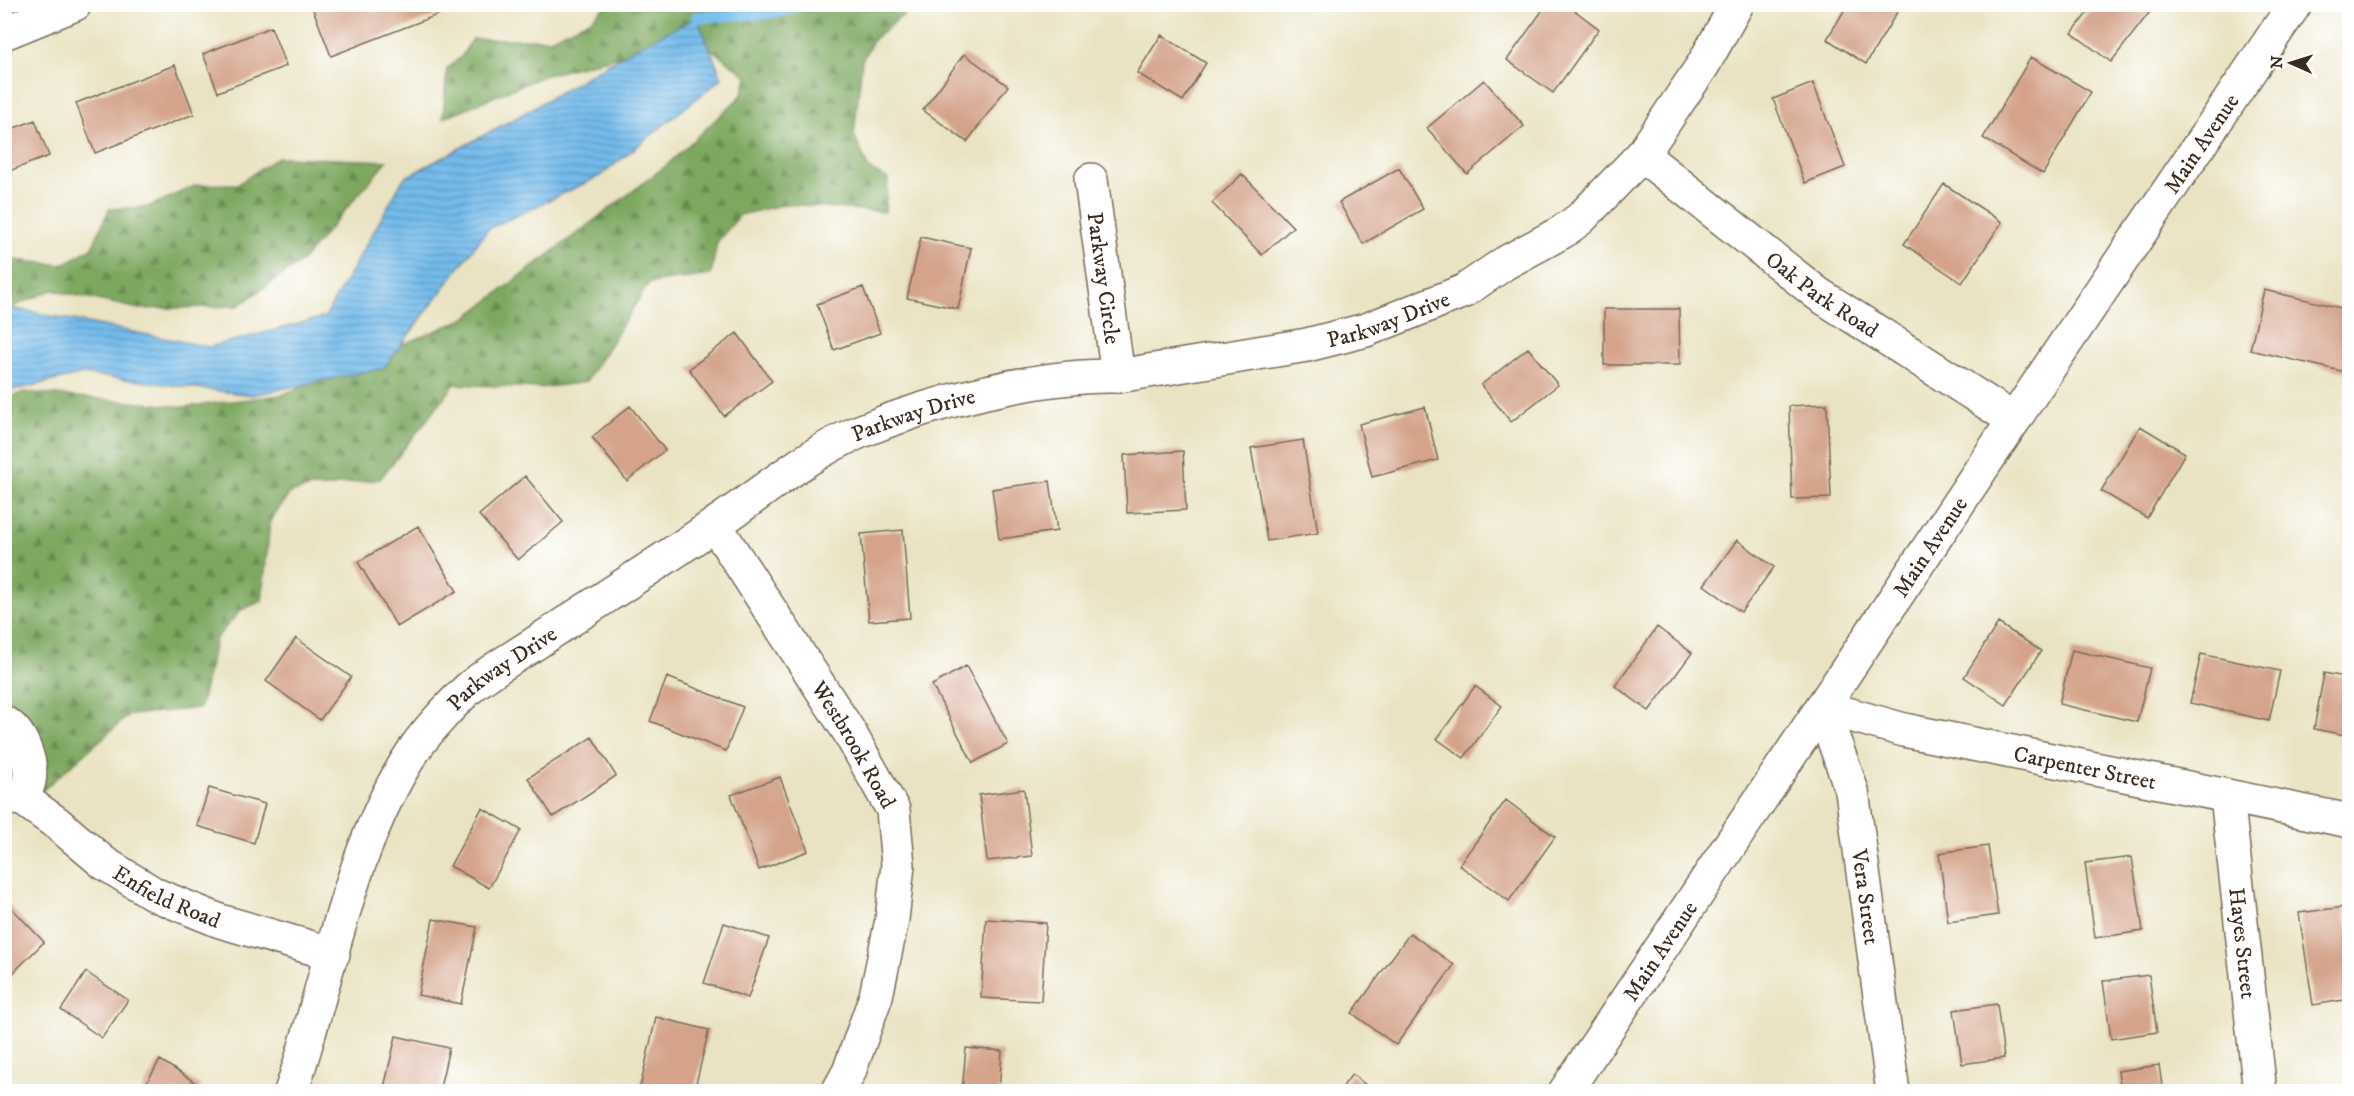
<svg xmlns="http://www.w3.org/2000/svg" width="2354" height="1096" font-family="'IM FELL DW Pica',serif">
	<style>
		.forest { fill: url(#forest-firs); stroke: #5c693f; stroke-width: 1.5 }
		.water { fill: url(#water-rules); stroke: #577284; stroke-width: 1.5 }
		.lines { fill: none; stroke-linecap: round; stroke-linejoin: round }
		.stream { stroke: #73bbeb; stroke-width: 12 }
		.building { fill: #d4a38a }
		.street-casing { stroke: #786b58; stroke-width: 36 }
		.primary-casing { stroke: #786b58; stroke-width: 36 }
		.street { stroke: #fff; stroke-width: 33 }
		.primary { stroke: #fff; stroke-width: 33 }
		.labels { text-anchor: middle; stroke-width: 4.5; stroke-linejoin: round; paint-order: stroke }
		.street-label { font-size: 22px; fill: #3b2a1e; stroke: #fff }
	</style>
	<defs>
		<pattern id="forest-firs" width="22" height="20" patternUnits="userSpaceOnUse" patternTransform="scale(1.5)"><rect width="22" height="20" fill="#7ea860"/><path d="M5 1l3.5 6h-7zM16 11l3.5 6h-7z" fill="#68894f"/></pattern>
		<pattern id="water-rules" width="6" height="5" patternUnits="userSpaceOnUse" patternTransform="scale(1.5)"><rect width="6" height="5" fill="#73bbeb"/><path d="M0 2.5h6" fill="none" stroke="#6098be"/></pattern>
	</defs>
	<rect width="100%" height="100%" fill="#fff"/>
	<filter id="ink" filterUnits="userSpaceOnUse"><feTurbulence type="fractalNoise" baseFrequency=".0167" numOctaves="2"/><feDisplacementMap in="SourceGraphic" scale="12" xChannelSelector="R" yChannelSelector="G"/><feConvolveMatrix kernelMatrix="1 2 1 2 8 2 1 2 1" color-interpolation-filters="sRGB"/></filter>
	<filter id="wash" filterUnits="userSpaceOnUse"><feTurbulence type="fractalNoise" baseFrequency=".008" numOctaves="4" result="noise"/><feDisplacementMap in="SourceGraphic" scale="24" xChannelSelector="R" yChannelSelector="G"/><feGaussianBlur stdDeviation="1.35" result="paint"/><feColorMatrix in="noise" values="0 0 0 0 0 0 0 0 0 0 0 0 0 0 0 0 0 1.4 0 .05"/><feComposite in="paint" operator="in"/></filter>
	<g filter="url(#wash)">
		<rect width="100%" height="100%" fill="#eae3c3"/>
		<path class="forest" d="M606 5H915L874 39 862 60 854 135 869 169 888 179 885 212 786 204 740 215 717 242 711 275 649 283 586 382 540 388 455 384 380 479 334 485V487H311L290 493 270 521 262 601 241 610 216 638 200 708 129 715 36 796 5 764V399L24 392 185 407 282 395 464 319 667 165 742 95 747 76 708 47 658 46 543 76 443 118 447 69 462 56 472 39H550L592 19Z
			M278 157 387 161 302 261 238 306 139 309 52 290 5 310V259L62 265 92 248 109 209 148 207 197 185 238 184Z"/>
		<path class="water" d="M697 17 722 78 600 176 488 229 384 368 252 395 83 374 5 392V313L12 308 209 347 325 317 404 178 516 118 637 47Z"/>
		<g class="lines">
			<path class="stream" d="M697 17 776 12 804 4"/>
		</g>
		<g id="blocks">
			<path class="building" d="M311 4H463V5L331 56Z
				M1547 4H1566L1599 29 1553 93 1507 60Z
				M1848 4H1902L1866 64 1827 39Z
				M2094 4H2156L2111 62 2072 33Z
				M271 27 286 66 218 92 203 54Z
				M1161 35 1206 63 1183 101 1137 73Z
				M964 54 1008 86 967 142 923 110Z
				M2031 57 2091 92 2043 174 1983 138Z
				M175 65 194 114 95 153 76 103Z
				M1484 80 1524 126 1467 174 1427 128Z
				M1813 83 1845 167 1805 183 1773 99Z
				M35 120 49 156 4 173V132Z
				M1399 168 1423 209 1363 244 1339 202Z
				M1242 174 1293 227 1262 255 1212 203Z
				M1944 184 2002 222 1962 283 1904 244Z
				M921 237 971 248 958 309 907 298Z
				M863 287 880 333 834 350 817 304Z
				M2264 290 2350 310V373L2250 350Z
				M1604 309H1679L1680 365H1604Z
				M737 333 772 381 724 416 689 369Z
				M1528 348 1558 385 1511 422 1481 385Z
				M1827 404 1831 498 1792 499 1789 406Z
				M630 406 665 450 627 481 592 437Z
				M1425 407 1438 460 1372 477 1359 424Z
				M2140 426 2185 453 2147 518 2101 491Z
				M1303 440 1318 533 1267 541 1251 448Z
				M1183 451 1186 510 1127 513 1124 455Z
				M525 476 563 522 518 560 479 515Z
				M1050 481 1057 531 999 539 992 489Z
				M418 526 457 591 397 627 358 562Z
				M903 530 910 618 869 621 861 534Z
				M1737 540 1774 567 1741 612 1704 585Z
				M1998 623 2041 651 2006 705 1964 677Z
				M1657 627 1692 653 1649 711 1615 686Z
				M296 638 351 677 320 720 266 681Z
				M2072 650 2150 668 2137 722 2059 704Z
				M2201 654 2280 671 2269 721 2190 703Z
				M966 666 1008 744 973 763 932 685Z
				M2324 673 2350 678V736L2314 729Z
				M667 677 743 707 726 751 650 721Z
				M1475 686 1502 706 1464 758 1437 739Z
				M592 737 616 776 553 817 528 778Z
				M780 777 808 851 759 870 731 795Z
				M209 788 265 804 254 843 197 826Z
				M1024 789 1032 856 987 861 979 795Z
				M1506 800 1555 837 1509 901 1459 865Z
				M482 808 521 830 489 888 450 866Z
				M1988 846 1998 915 1948 922 1939 853Z
				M2132 857 2143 931 2095 938 2085 863Z
				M5 901 44 942 5 981Z
				M2344 907 2350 946V999L2313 1005 2299 913Z
				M433 919 477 927 461 1004 418 995Z
				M986 919 1046 923 1041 1001 981 998Z
				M724 923 769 938 748 998 704 983Z
				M1410 933 1454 965 1396 1045 1352 1013Z
				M86 972 128 1000 102 1038 61 1010Z
				M2149 975 2157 1032 2111 1039 2103 981Z
				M1997 1004 2004 1058 1962 1064 1954 1010Z
				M656 1017 709 1030 694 1092H639Z
				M396 1036 449 1048 439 1092H383Z
				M966 1048 1002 1051 999 1092H962Z
				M160 1060 201 1086 198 1092H141Z
				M2159 1065 2163 1092H2121L2118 1071Z
				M1352 1074 1375 1092H1339Z"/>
		</g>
	</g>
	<g filter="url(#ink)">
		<use href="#blocks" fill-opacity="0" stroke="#786b58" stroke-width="1.5"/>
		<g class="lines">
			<g class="street-casing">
				<g id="street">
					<path d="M4 33 75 4"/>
					<path id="s1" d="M1642 155 1818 294 2014 420"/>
					<path id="s2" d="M1091 180 1118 376"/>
					<path id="s3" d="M715 525 848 730 893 810 898 865 892 920 876 996 849 1072 838 1092"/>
					<path id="s4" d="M1822 707 1904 730 2350 821"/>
					<path id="s5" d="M1822 707 1852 791 1893 1092"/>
					<path d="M4 723C21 730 33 764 29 781 28 787 25 793 23 799"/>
					<path id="s6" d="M2227 796 2260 1092"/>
					<path id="s7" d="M4 797 23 799 58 824 104 863 156 895 220 921 333 954"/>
					<path id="s8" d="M291 1092C329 980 349 845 416 747 428 730 452 704 467 690 488 671 522 653 546 636 602 599 659 563 714 525 761 494 806 454 859 432 931 402 1040 374 1118 376L1307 345 1366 330 1464 291 1505 263 1562 232 1580 219 1642 155 1703 65 1737 4"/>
				</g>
			</g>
			<g class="primary-casing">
				<g id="primary">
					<path id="s9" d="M1565 1092 2050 366 2295 4"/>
				</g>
			</g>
			<use href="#street" class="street"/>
			<use href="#primary" class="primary"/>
		</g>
	</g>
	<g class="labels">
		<g class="street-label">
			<text dy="8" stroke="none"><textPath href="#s9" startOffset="1142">Main Avenue</textPath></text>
			<text dy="8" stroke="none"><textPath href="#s2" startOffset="99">Parkway Circle</textPath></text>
			<text dy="8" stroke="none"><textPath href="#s1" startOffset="228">Oak Park Road</textPath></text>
			<text dy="8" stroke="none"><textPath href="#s8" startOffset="1458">Parkway Drive</textPath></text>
			<text dy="8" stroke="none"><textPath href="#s8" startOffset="972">Parkway Drive</textPath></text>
			<text dy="8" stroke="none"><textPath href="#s9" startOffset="656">Main Avenue</textPath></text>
			<text dy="8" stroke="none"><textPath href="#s8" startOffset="486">Parkway Drive</textPath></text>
			<text dy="8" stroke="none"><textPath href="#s3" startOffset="260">Westbrook Road</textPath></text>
			<text dy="8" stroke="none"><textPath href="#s4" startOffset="270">Carpenter Street</textPath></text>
			<text dy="8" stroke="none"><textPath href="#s7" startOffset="194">Enfield Road</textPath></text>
			<text dy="8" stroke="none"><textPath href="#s5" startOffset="196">Vera Street</textPath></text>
			<text dy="8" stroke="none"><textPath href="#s6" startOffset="148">Hayes Street</textPath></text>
			<text dy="8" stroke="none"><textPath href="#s9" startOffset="170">Main Avenue</textPath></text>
		</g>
	</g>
	<rect width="2354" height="1096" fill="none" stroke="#fff" stroke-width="24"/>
	<g transform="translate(2291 63) rotate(273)" stroke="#ffffff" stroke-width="4.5" paint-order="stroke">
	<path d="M0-4.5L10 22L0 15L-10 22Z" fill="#3b2a1e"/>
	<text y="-9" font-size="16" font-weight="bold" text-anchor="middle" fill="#3b2a1e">N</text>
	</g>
</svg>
